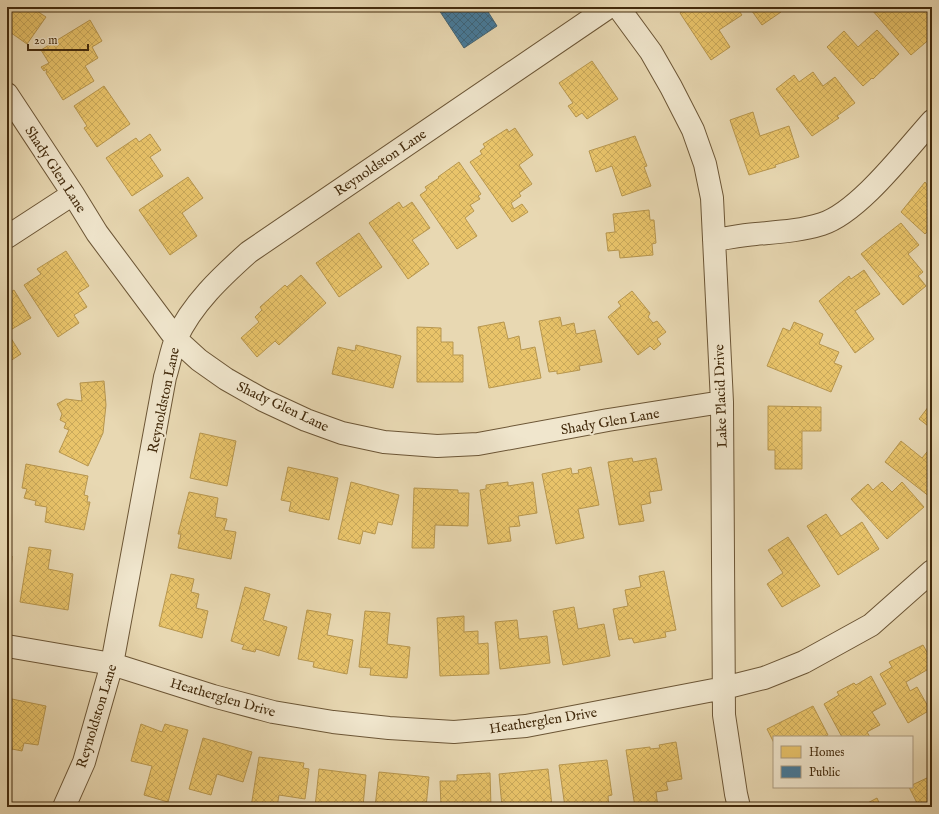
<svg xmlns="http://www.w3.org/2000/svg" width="939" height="814" font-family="'IM FELL English',serif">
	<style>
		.homes { fill: url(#homes-cross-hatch); stroke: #b7964e }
		.public { fill: url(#public-cross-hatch); stroke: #446372 }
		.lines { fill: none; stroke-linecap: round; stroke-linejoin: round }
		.minor-casing { stroke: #6c5636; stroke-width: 24 }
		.minor { stroke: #f0e6cd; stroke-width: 22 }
		.labels { text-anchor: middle; stroke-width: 4; stroke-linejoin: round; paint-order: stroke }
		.street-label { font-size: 14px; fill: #432b0d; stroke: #f0e6cd }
	</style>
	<defs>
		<pattern id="homes-cross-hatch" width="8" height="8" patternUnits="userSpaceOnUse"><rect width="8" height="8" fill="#e9c46a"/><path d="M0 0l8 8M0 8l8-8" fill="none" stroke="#c9a95b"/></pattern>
		<pattern id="public-cross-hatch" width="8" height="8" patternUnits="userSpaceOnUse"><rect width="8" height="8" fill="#457b9d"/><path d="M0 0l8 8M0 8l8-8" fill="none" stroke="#3b657e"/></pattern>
	</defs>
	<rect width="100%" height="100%" fill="#e8d8b2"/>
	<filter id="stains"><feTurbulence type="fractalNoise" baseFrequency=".005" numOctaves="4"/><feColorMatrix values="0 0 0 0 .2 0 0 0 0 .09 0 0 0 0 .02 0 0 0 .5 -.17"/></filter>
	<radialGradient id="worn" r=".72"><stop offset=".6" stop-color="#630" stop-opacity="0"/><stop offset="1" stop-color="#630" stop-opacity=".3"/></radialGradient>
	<path class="homes" d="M7 7H31L46 17 27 44 7 30Z
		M689 7H736L742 15 719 30 730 47 711 60 680 13Z
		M749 7H777L781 12 762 25Z
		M876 7H932V37L911 55 872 10Z
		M90 20 102 41 92 47 98 58 85 66 94 81 63 100 46 73 47 69 44 71 41 67 49 63 41 50Z
		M877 30 899 54 873 79 872 78 863 86 827 47 844 31 858 47Z
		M592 61 618 99 587 119 582 113 576 117 568 106 573 103 559 83Z
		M813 72 823 86 835 77 855 103 837 116 839 118 812 136 776 89 794 75 799 82Z
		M104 86 130 124 97 147 84 128 87 126 74 106Z
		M753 112 760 136 789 126 799 157 775 165 776 167 749 175 730 120Z
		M515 128 533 155 519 165 532 184 519 193 521 196 511 203 514 209 522 204 528 212 512 222 470 162 482 154 480 151 485 147 483 144 507 129 509 132Z
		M150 134 161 150 150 157 163 176 132 196 106 158 136 138 139 142Z
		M635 136 647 166 644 167 651 186 622 196 612 166 596 172 589 151Z
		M459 162 481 194 478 196 480 199 470 205 474 211 465 218 477 236 457 249 420 195 427 190 425 187 439 178 438 177Z
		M188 177 203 198 182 213 197 236 170 255 139 210Z
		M925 182 928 186 932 182V226L925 234 901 212Z
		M399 202 403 208 412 202 430 228 412 240 429 264 408 279 369 223Z
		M649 210 650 220H654L656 243 652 244 653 255 620 258 619 250 608 251 606 233 615 232 613 214Z
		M901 223 919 245 908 254 923 272 918 276 926 286 903 305 861 254Z
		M359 233 382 267 339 297 316 263Z
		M66 251 89 286 78 293 87 307 74 315 79 323 58 337 24 285 41 274 37 269Z
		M864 270 880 294 855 311 874 339 855 353 819 301 849 276 851 279Z
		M301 275 326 303 279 345 275 341 257 357 241 338 259 322 255 317 262 310 260 307 285 285 287 287Z
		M14 290 31 318 7 332 21 354 7 363V294Z
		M632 291 650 313 648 317 653 323 657 321 666 332 657 339 661 344 654 350 650 346 638 355 608 317 621 306 618 302Z
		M560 317 562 326 574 323 576 334 595 330 602 362 579 366 580 370 557 374V371L549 372 539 321Z
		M504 322 508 339 519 336 521 350 535 347 541 378 489 388 478 327Z
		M794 322 823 334 819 344 839 352 834 363 842 366 831 392 767 366 783 328 790 331Z
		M417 327 441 328V342H453V355H463V382H417Z
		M356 345 401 356 393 388 332 374 338 347 355 351Z
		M104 381 106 405 103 433 88 466 59 452 69 430 64 428 66 423 60 420 62 414 57 404 66 399 82 401 80 383Z
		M932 402V429L919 419Z
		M768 406 821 407V431H802V469H775V450H768Z
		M200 433 236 441 227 486 190 478Z
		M901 441 922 458 932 446V495L930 497 885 462Z
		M632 458 633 462 656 458 662 490 649 492 651 503 641 505 644 521 619 525 608 462Z
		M26 464 88 476 84 495 88 496 87 502H90L84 530 45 522 47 507 35 505 36 501 24 498 27 489 22 488Z
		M288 467 338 478 329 520 289 511 291 502 281 500Z
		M591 467 599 505 578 509 584 538 556 544 542 474 571 468 572 474 579 473 578 470Z
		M351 482 399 495 392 525 378 522 375 534 363 531 360 544 338 539Z
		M508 482V486L533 482 537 513 518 516 520 526 509 527 511 541 488 544 480 490 486 489V485Z
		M882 482 892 492 902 482 924 507 887 539 851 499 868 484 873 490Z
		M414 488 458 490V493H469L468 526 435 525 434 548H412Z
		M189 492 218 498 215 517 227 519 224 530 236 532 231 559 178 548 181 534H178Z
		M826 514 841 536 862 522 879 549 838 575 807 526Z
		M788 537 820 586 782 607 767 584 783 573 768 550Z
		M29 547 51 550 48 569 73 574 68 610 20 602Z
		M7 555 12 556 10 588 7 587Z
		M664 571 676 630 665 632 666 637 634 643 632 638 619 640 613 609 628 606 625 590 641 587 639 576Z
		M171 574 194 579 191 592 199 594 196 608 208 611 202 638 159 626Z
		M245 587 270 594 263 620 287 627 279 656 256 649 255 652 242 649 244 645 231 641Z
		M574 607 578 629 604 624 610 656 563 665 553 611Z
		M307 610 331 614 327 635 353 640 347 674 313 667 314 662 298 659Z
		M365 611 390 613 387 644 410 647 407 678 370 675 371 668 359 667Z
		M464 616V632L478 631V644L488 643 489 674 440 676 437 618Z
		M517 620 519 639 547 636 550 663 500 669 495 622Z
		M923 645 932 661V667L906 682 910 691 917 687 930 710 908 723 880 674 892 667 889 662Z
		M871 676 886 704 872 712 880 725 867 732 870 737H842L824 704 839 695 837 692 854 683 856 685Z
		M7 698 46 706 38 745 24 743 22 751 12 749 9 761H7Z
		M813 706 828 735 823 737H774V743L767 729Z
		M141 724 162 732 165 724 188 730 168 802 144 795 152 766 131 761Z
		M203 738 252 752 243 782 217 774 211 795 189 789Z
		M676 742 682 779 666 782 668 790 656 792 658 807H635L626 750 650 747V749L660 748 659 745Z
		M259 757 304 763 303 768 309 769 305 799 279 795 277 807H251Z
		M607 760 612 795 608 796 609 807H565L559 765Z
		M319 769 366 775 363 806 340 803 339 807H315Z
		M548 769 552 806 502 807 499 774Z
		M379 772 429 777 426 807H375Z
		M490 773 491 807H441L440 781H457V775Z
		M929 777 932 783V807H919L909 787H912V785Z
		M877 798 881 807H860Z"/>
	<path class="public" d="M437 7H485L497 26 464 48Z"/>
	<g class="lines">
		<g class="minor-casing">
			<path id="minor" d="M618 7 651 52 671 87 693 130 705 164 712 198 722 402 724 715 736 794 739 807
				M7 94 73 194 97 233 176 339 199 360 226 379 263 400 306 420 342 433 384 442 437 446 478 444 608 420 722 402
				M7 237 73 194
				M714 240C728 238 742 235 756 234 778 232 800 231 822 224 859 212 905 151 932 121
				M7 646 112 664 213 696 273 712 333 722 389 728 454 732 526 726 724 688 764 678 804 662 871 625 932 571
				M64 807 84 762 112 664 165 377C169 365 171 351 176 339 192 304 221 277 249 252L609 7"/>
		</g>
		<use href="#minor" class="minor"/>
	</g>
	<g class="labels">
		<g class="street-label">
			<text transform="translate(380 162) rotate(-34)" y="5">Reynoldston Lane</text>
			<text transform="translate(56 169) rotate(57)" y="5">Shady Glen Lane</text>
			<text transform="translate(720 396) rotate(-92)" y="5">Lake Placid Drive</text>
			<text transform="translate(163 400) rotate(-78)" y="5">Reynoldston Lane</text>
			<text transform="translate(283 406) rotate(25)" y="5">Shady Glen Lane</text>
			<text transform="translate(610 421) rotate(-10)" y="5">Shady Glen Lane</text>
			<text transform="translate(223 697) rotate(16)" y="5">Heatherglen Drive</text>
			<text transform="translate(96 716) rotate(-73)" y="5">Reynoldston Lane</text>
			<text transform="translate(543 720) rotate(-9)" y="5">Heatherglen Drive</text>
		</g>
	</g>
	<rect width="939" height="814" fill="none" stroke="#e8d8b2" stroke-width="24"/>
	<rect x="8" y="8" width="923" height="798" fill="none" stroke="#432b0d" stroke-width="2"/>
	<rect x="12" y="12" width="915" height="790" fill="none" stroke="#432b0d"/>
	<rect x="773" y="736" width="140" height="52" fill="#f0e6cd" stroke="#ab9b80"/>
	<rect x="781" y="746" width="20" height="12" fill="#e9c46a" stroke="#ab9b80"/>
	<text x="809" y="756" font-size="12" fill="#432b0d">Homes</text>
	<rect x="781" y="766" width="20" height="12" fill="#457b9d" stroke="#ab9b80"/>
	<text x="809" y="776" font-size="12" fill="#432b0d">Public</text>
	<path d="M28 44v6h60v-6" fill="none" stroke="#432b0d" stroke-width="2"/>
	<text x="34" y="44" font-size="12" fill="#432b0d" stroke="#f0e6cd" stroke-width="3" paint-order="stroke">20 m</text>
	<rect width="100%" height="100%" filter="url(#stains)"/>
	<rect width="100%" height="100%" fill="url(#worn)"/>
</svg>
